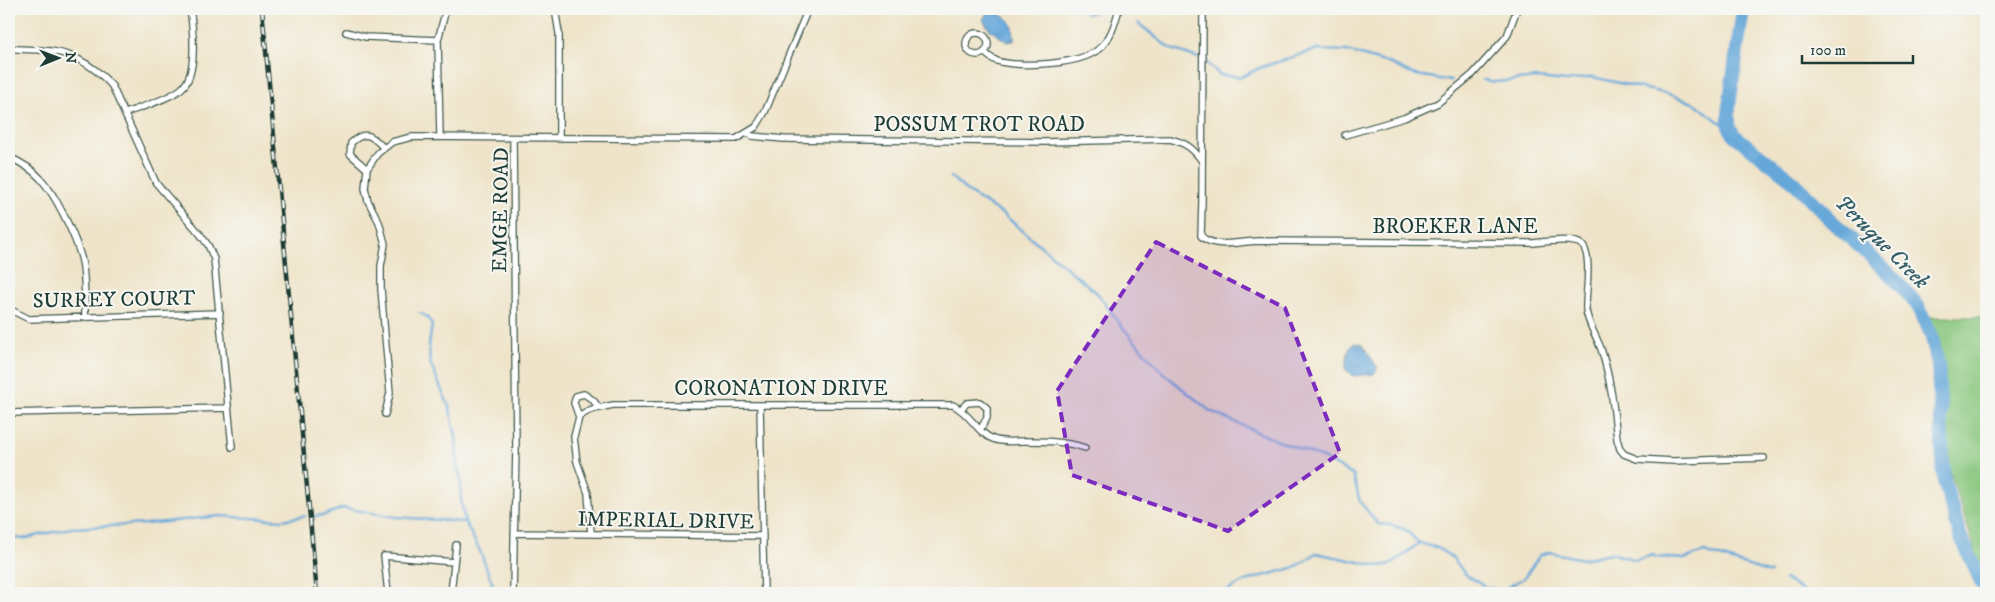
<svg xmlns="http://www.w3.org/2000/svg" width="1995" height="602" font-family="'IM FELL DW Pica',serif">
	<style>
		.park { fill: #88c67d; stroke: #548258 }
		.water { fill: url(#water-ripples); stroke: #427286 }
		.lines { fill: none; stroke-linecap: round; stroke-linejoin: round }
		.stream { stroke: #65a7d9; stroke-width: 2.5 }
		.river { stroke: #65a7d9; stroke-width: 14 }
		.minor-casing { stroke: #3e564a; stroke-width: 8 }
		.minor { stroke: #fff; stroke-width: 5.5 }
		.rail-casing { stroke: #1f3d34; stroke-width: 4.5 }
		.rail { stroke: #f6f6f2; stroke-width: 2.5; stroke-dasharray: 8; stroke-linecap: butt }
		.marked { fill: #7b2cbf; fill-opacity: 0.2; stroke: #7b2cbf; stroke-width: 4; stroke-dasharray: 10 6; stroke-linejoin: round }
		.labels { text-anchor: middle; stroke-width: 4; stroke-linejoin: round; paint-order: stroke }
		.street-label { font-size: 21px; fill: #1f3d34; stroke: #f6f6f2 }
		.water-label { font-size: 22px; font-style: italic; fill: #345d66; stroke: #f6f6f2 }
	</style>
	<defs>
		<pattern id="water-ripples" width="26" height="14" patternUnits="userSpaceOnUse" patternTransform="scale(1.25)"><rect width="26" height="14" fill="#65a7d9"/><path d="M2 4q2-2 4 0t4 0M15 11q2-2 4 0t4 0" fill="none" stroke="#5389b1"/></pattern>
	</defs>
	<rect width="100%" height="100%" fill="#f6f6f2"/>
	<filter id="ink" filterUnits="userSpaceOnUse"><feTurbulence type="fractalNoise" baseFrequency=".02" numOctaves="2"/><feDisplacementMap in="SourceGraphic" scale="10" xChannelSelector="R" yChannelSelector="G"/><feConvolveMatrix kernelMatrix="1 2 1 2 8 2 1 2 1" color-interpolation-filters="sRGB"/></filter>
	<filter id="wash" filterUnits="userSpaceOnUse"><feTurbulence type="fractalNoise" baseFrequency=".0096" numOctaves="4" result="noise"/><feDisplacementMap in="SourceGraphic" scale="20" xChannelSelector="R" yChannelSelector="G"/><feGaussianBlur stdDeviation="1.12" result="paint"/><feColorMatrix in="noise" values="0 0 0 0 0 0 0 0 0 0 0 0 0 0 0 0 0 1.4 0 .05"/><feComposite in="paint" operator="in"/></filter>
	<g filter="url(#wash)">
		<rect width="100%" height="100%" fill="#efe4c9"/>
		<path class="park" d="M1923 317H1986V593L1976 553 1947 463 1940 356Z"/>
		<path class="water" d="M993 11C1011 19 1014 21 1014 41L1007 42 990 30 983 20 986 14Z
			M1354 343 1362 344 1378 368 1374 374 1354 376 1345 369 1349 348Z"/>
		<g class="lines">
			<path class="stream" d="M1081 9 1088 14 1102 9
				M1138 23 1169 48 1198 58
				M1206 62 1220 75 1241 77 1262 67 1315 50 1347 51 1391 64 1412 74 1451 81
				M1483 80 1495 82 1537 78 1566 81 1592 77 1669 94 1696 104 1718 121 1729 126
				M951 177 968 192 1004 215 1098 294 1123 328 1162 372 1210 411 1271 438 1325 459 1353 475 1360 502 1378 524 1391 525 1406 530 1419 543 1438 548 1454 559 1465 574 1485 587 1502 590 1524 578 1540 555 1549 552 1583 559 1611 553 1636 560 1653 555 1656 557 1684 559 1704 552 1771 573
				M420 313 426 316 432 324 429 345 430 363 450 409 456 436 457 466 461 480V500L465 522 480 551 496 593
				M315 516 325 515 343 508 396 517 465 522
				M9 537 22 539 71 528 146 524 219 516 282 520 305 516
				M1785 579 1806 593
				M1226 593C1239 579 1274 574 1292 568 1301 565 1309 558 1316 553L1378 566 1392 564 1419 543"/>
			<path class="river" d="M1743 9 1729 106V126L1734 135 1793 181 1833 222 1894 278 1918 306 1931 334 1938 364 1944 481 1960 535 1986 592"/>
		</g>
	</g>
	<g filter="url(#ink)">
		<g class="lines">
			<g class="minor-casing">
				<path id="minor" d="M555 9 559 33V139
					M1203 9 1202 201 1201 236C1215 249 1238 242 1257 241L1533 243C1544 242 1573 237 1582 245 1593 256 1585 295 1586 310 1588 325 1598 338 1602 352 1611 381 1614 410 1617 439L1620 449 1624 454 1637 459 1673 461 1764 458
					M346 32 366 37 438 40
					M966 44a11 11 0 1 1 22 0a11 11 0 1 1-22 0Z
					M9 48C20 50 30 49 40 50 70 51 93 64 112 86L156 183 200 234 208 245 214 259 232 447
					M984 52C988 56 992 59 997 61 1019 68 1084 65 1101 47 1112 36 1115 23 1119 9
					M125 113C139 108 172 98 182 88 198 74 193 28 190 9
					M748 132 752 136 784 139 1044 142 1170 139C1186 143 1193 148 1202 161
					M1345 135 1404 118 1438 103 1473 74 1507 36 1517 9
					M440 137 438 40 446 9
					M9 157C20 162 32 169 40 178 56 195 80 244 83 267 85 283 85 300 85 316
					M367 169 350 154 351 143C366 129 372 136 384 148
					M9 309 29 319 220 313
					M760 406 764 593
					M961 409 967 403 980 402 987 408V418L980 430
					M9 413 228 408
					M385 414 390 393 381 289V266L385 244 379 222 368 201 365 188 367 169 378 153 392 142 412 137 736 139 756 127 765 112 808 9
					M579 417 574 403 576 396 584 394 593 400 599 408
					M514 533 763 536
					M591 534 588 493 577 462 574 437 579 417 590 410 613 405H953C971 414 977 433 993 439 1003 443 1014 441 1024 441 1046 441 1064 441 1085 448
					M388 593 384 556 454 562
					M451 593 456 545
					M513 593 516 448 513 139"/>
			</g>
			<use href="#minor" class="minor"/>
			<g class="rail-casing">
				<path id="rail" d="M262 9 317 593"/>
			</g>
			<use href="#rail" class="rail"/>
		</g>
	</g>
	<path class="marked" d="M1156 242 1285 308 1340 453 1228 531 1072 475 1057 391Z"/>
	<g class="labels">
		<g class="street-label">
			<text x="979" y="131">POSSUM TROT ROAD</text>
			<text transform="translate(500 210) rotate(-89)" y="7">EMGE ROAD</text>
			<text x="1455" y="233">BROEKER LANE</text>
			<text transform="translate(114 299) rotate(-1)" y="7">SURREY COURT</text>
			<text x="781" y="395">CORONATION DRIVE</text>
			<text transform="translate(666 520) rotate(1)" y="7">IMPERIAL DRIVE</text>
		</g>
		<g class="water-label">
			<text transform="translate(1883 241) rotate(45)" y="8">Peruque Creek</text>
		</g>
	</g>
	<rect width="1995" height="602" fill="none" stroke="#f6f6f2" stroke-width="30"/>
	<g transform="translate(58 58) rotate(89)" stroke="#f6f6f2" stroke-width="4" paint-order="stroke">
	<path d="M0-4L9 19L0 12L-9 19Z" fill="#1f3d34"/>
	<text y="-8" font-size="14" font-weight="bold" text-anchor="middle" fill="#1f3d34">N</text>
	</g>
	<path d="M1802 55v8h111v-8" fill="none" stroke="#1f3d34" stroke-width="2.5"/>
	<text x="1810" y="55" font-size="15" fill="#1f3d34" stroke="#f6f6f2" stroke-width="4" paint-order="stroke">100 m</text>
</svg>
